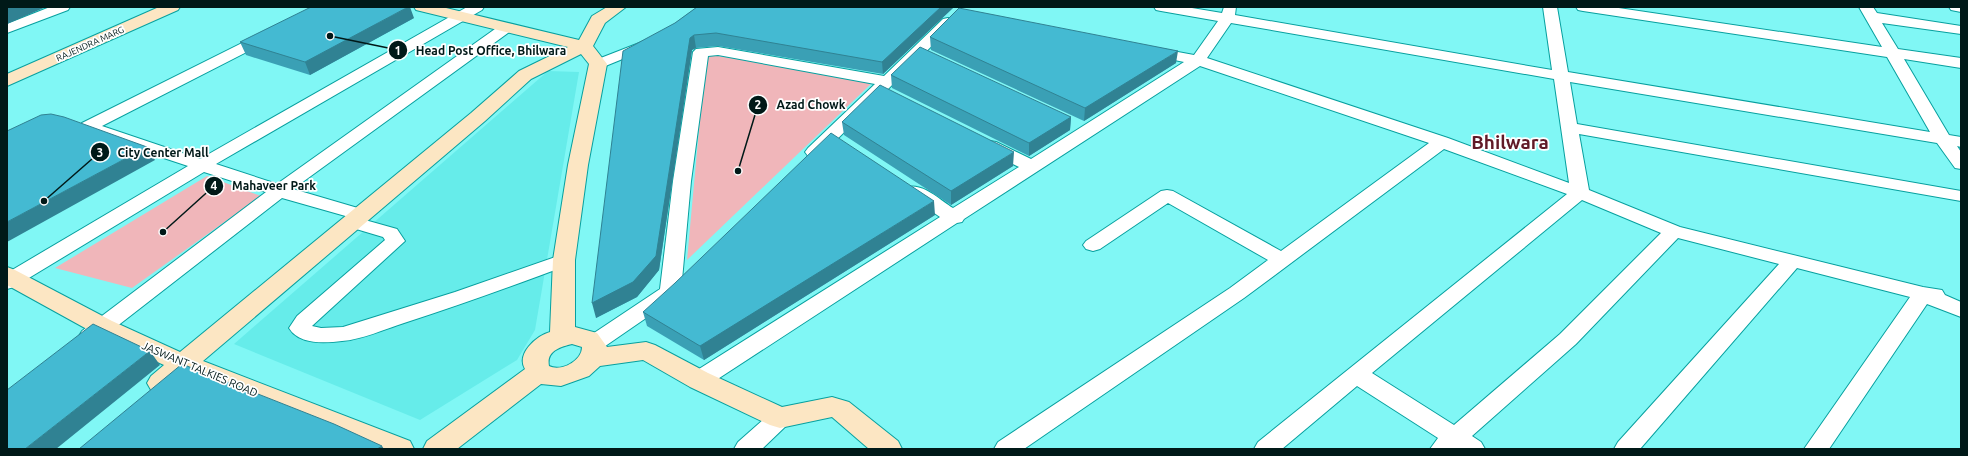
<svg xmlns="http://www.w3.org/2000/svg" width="1968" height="456" font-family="Ubuntu,sans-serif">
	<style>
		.built { fill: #66ecea }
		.green { fill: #f0b6ba }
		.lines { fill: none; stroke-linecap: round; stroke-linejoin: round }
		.street-casing { stroke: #07a09f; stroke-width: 2 }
		.secondary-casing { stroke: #07a09f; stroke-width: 2 }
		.street { fill: #fff; fill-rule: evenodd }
		.secondary { fill: #fce6c3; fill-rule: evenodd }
		.wall { fill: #3aa0b5 }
		.shaded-wall { fill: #308293 }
		.building { fill: #44bad2; stroke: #308293 }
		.labels { text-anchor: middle; stroke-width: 3.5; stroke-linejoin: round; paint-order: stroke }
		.far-street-label { font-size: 9px; fill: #001918; stroke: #fff }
		.street-label { font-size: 11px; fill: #001918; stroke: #fff }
		.town-label { font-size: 19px; font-weight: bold; fill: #601a27; stroke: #fff }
		.leader { fill: none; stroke: #001918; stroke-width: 1.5 }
		.callout-dot { fill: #001918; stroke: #fff; stroke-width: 1.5 }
		.mark-label { font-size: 12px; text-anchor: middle; font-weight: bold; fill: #fff }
		.callout-label { font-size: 12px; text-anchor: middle; font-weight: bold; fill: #001918; stroke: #fff; stroke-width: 3.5; stroke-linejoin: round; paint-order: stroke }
	</style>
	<rect width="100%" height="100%" fill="#80f7f5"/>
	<path class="built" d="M548 71 579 72 535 330 517 360 420 420 234 344Z"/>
	<path class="green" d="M706 54 874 81 687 260Z
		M207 176 261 196 132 288 55 268Z"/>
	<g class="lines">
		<g class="street-casing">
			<path id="street" d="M50 7H70L68 10 7 33V24Z
				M467 7H484L482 10 216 164 277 184 502 24H512L514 27 512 30 293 189 368 211 370 215 365 220 397 229 405 241 312 326 321 328 343 327 455 292 564 254 571 256 574 260 571 264C515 285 460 305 404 323 385 329 361 340 342 341 325 343 299 345 289 328L297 316 385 240 383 237 346 226 344 222 349 217 282 198 98 341 90 343 82 341 79 336 82 331 266 192 204 172 14 287 7 289V273L188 166 82 131 80 127 82 123 260 34H270L272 37 270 40 102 126 200 159Z
				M1154 7H1186L1222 13 1224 7H1236L1235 15 1552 70 1543 7H1557L1568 72 1930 132 1887 57 1583 11 1578 10 1576 7H1612L1882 47 1859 7H1873L1877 13 1961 26V34L1882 23 1898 49 1961 58V68L1904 59 1949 135 1961 137V147L1957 146 1961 152V169L1955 168 1937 143 1570 82 1577 124 1961 191V201L1579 134 1589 190 1680 227 1923 287 1942 290 1945 295 1961 302V317L1927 304 1829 449H1804L1910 297 1797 268 1640 449H1614L1618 442 1779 264 1678 238 1576 344 1472 436 1481 442 1485 449H1430L1438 438 1357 386 1282 449H1254L1258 442 1567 194 1444 149 1244 298 1024 449H994L998 442 1230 288 1268 260 1168 203 1100 249 1093 251 1086 249 1083 245 1086 241 1161 191 1167 190 1173 191 1281 251 1429 143 1200 66 964 219 962 222 957 223 707 386 699 388 691 386 688 380 691 374 940 217 908 195 905 191 908 187C923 183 940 200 953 208L1019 167 984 150 981 146 984 142 990 141 996 142 1031 159 1184 62 1146 54 1144 51 1146 48 1151 47 1194 55 1218 21 1161 11 1156 10ZM1231 23 1554 79 1569 183 1448 138 1207 58ZM1582 200 1661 233 1560 334 1454 425 1372 373Z
				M1949 7H1961V12L1951 10Z
				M948 18 953 19 955 22 953 25 820 156 814 157 808 156 805 152 808 148 875 84 718 55 708 56 691 181 681 291 678 296 601 349 593 352 585 349 582 344 585 339 660 289 673 181 693 52 696 49 718 47 884 76 943 19Z
				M647 40 652 41 654 44 652 47 603 67H593L590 64 593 61Z
				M780 409 788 412 792 418 788 424 762 449H734L738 442 772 412Z"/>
		</g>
		<g class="secondary-casing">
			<path id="secondary" d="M159 7H180L178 10 7 86V74Z
				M414 7H442L579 40 592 16 607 7H626L605 23 593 46 607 64 588 165 575 260V327L597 333 607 347 646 342 655 345 708 373 782 407 832 397 849 402 898 441 902 449H869L832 417 780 428 770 425 690 387 643 360 600 366 589 376 561 386 541 384 457 449H423L427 441 525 369C516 354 536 336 550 332L553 260 568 165 589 64 581 54 531 79 485 121 203 361 410 441 414 449H371L186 375C174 386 168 395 151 390L147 383 151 376 164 365 94 333 7 285V267L15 270 112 321 180 352 471 113 519 71 568 47 416 10ZM572 344 582 347C582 361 561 372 549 366 546 351 560 347 572 344Z"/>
		</g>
		<use href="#street" class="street"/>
		<use href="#secondary" class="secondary"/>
	</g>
	<path class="wall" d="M697 7H954L883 74 718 46 696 48 692 50 659 270 637 297 596 318 675 23Z
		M414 18 310 75 246 55 240 42Z
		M930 37 1176 63 1084 121 931 50Z
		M891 75 1071 117 1070 130 1029 156 892 88Z
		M842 122 1013 166 951 205 844 135Z
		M935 215 704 360 647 326 643 312Z"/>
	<path class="shaded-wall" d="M10 7H46L7 24V8Z
		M408 7H410L414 18 310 75 305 62Z
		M941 7H954L883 74 882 62Z
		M694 35 696 48 692 50 659 270 637 297 596 318 592 303 690 38Z
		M1178 51 1176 63 1084 121 1085 108Z
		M1071 117 1070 130 1029 156V143Z
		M147 147 155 160 7 242V222Z
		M1014 152 1013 166 951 205V191Z
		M934 201 935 215 704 360 700 346Z
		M150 351 160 365 56 449H25Z
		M382 446 384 449H377Z"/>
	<path class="building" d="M311 7H408L305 62 240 42Z
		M697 7H941L882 62 716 33 694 35 690 38 656 256 633 282 592 303 623 51 675 23Z
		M959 8 1178 51 1085 108 930 37Z
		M920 47 1071 117 1029 143 891 75Z
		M880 85 1014 152 951 191 842 122Z
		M51 114 64 117 147 147 7 222V131L41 115Z
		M831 133 934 201 700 346 643 312 675 283Z
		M93 324 150 351 25 449H7V390Z
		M182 364 334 424 382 446 377 449H79Z"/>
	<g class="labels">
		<g class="far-street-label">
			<text transform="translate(90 44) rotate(-24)" y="3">RAJENDRA MARG</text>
		</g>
		<g class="street-label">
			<text transform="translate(200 369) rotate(23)" y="4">JASWANT TALKIES ROAD</text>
		</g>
		<g class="town-label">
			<text x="1510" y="149">Bhilwara</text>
		</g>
	</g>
	<path class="leader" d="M330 36L398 50M738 171L758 105M44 201L100 152M163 232L214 186"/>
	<g class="callout-dot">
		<circle cx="330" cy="36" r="4"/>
		<circle cx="738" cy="171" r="4"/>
		<circle cx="44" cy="201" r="4"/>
		<circle cx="163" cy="232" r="4"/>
		<circle cx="398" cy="50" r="10"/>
		<circle cx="758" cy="105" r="10"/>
		<circle cx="100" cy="152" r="10"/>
		<circle cx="214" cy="186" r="10"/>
	</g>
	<g class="mark-label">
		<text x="398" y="55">1</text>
		<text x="758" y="109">2</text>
		<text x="100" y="157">3</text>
		<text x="214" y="190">4</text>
	</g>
	<g class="callout-label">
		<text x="491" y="55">Head Post Office, Bhilwara</text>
		<text x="811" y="109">Azad Chowk</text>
		<text x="163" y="157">City Center Mall</text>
		<text x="274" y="190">Mahaveer Park</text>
	</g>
	<rect width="1968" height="456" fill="none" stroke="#001918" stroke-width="16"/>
</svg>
